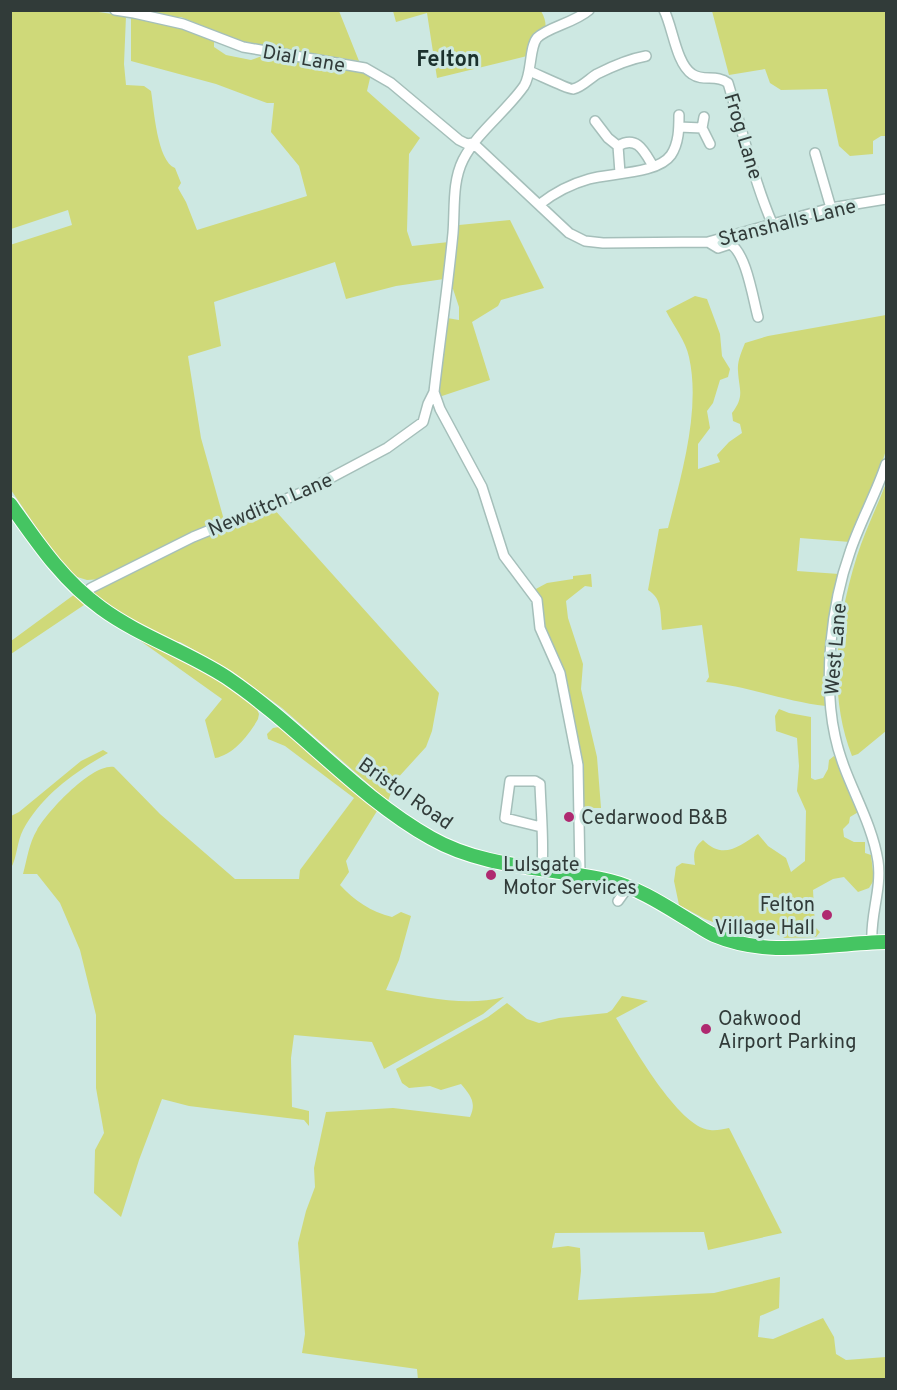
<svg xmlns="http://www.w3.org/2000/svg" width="897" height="1390" font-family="Overpass,sans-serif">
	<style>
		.green { fill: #cfd979 }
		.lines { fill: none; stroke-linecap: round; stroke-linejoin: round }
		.minor-casing { stroke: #a5bfba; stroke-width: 12 }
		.highway-casing { stroke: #fff; stroke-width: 16 }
		.minor { stroke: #fff; stroke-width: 9 }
		.highway { stroke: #45c562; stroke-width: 14 }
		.poi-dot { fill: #af2970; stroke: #cde8e2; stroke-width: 2 }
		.labels { text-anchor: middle; stroke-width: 6; stroke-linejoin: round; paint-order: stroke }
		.street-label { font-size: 20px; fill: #313b39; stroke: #cde8e2 }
		.poi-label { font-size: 20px; fill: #313b39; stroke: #cde8e2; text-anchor: start }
		.quarter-label { font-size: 22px; font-weight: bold; fill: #1b312d; stroke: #cde8e2 }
	</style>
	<rect width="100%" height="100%" fill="#cde8e2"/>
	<path class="green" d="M11 10H85L126 16 124 64 126 85 144 86 151 91C154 109 157 161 175 168L181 183 178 188 186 202 197 230 307 196 299 166 271 132 274 103H267L216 84 131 61V16L190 29 214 39V47L226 55 251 60 267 54 297 61 365 72 371 74 367 91 420 138 409 154 407 231 412 246 449 242 444 279 396 286 346 299 335 262 214 302 221 346 188 356 201 438 224 520 102 579 87 580 74 576 53 552 11 490 10 245 72 225 68 210 11 229Z
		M143 11H339L359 61 241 42 181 17H173Z
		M393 11H541C552 30 541 38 531 55L437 78 427 13 396 22Z
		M712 11H886V136H881L873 141V154L850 156 839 146 827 89 781 90 770 83 765 69 729 75Z
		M510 220 544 288 501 300 498 306 472 322 490 380 439 397 437 391 447 318 459 320V307L453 289H450L459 225Z
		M695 296 707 299 720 334 722 356 730 369 728 377 720 380 713 403 707 411 710 428 698 444V469L720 462 717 455 729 442 742 433 740 424 733 421 732 413C745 396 739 390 738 371 737 361 742 351 745 343L768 336 886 315V450L875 485 850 542 800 538 797 571 839 574 825 659 826 706C784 701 748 686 706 682L709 677 702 625 662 630C660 614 663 599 648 590L659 529 668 528C681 476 701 410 689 357 686 342 674 326 666 311Z
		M886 483V731L858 754 852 756C827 692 837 620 857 556 865 531 877 507 886 483Z
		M273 508 439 693 432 731 426 747 395 781 388 801 282 708 233 672 180 642H176L119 613 93 593 94 590 173 549Z
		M591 574 592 587 585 586 566 601 568 618 583 664 581 689 597 757 601 808H582V763L574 730 542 628 534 590 547 583 573 579V576Z
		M75 594 87 603 11 654V641Z
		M114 622 217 678 256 707 259 714 258 719C249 735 233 755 215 758L205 720 222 699Z
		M779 709 789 713 811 717V778L815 780 823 778 828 769 829 760 834 756 838 761 842 776 860 811 850 817 849 823 843 829 844 837 854 842H865V853L871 855 874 880 869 888 858 892 844 877 833 879 813 890 815 927 820 932 816 937 785 938 763 928 754 929 742 925 730 916 721 925 705 919 679 905 674 881 676 867 682 863 695 865C693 854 694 847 703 840 723 860 738 847 758 834L768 846 786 858 791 872 805 861 806 811 797 791 799 766 797 738 776 731 775 716Z
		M279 727 284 728 374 805 377 811 346 861 349 872 340 885C354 900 371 912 392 917L401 912 411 916 399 960 386 990C425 997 466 1007 504 997L483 1014 384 1069 372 1042 294 1035 291 1058 292 1107 309 1111V1126L304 1120 189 1106 162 1099 139 1160 121 1217 94 1193 95 1150 104 1133 96 1088V1015L80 950 60 903 37 874H23C27 859 29 843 37 830 47 812 92 763 114 767L160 814 235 879H299L300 870 354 798 285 746 268 739 267 734 273 728Z
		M103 750 108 753C75 772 42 795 23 830 17 841 17 858 11 868V816L19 812 81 761Z
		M622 996 648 1001 616 1018C632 1044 678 1127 710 1130 716 1131 723 1129 729 1128L782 1233 708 1250 704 1232 555 1233 552 1248 568 1246 580 1248 581 1271 578 1300 714 1293 780 1277 779 1308 760 1316 758 1337 773 1339 823 1318 834 1337 836 1354 846 1360 886 1357V1379L418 1380 417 1369 302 1353 305 1334 298 1243 306 1211 315 1187 314 1168 326 1112 393 1108 470 1117C477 1102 470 1095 461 1084L441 1090 430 1086 409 1088 402 1083 396 1069 488 1017 507 1003 527 1019 539 1023 559 1018 607 1013 612 1010Z"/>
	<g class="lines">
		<g class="minor-casing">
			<path id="minor" d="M115 10 134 13 183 24 243 47 365 68 391 83 459 140 467 144 473 143
				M664 10C673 28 676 63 692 74 703 82 717 74 728 83 742 129 753 178 772 223
				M529 71C537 74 570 90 573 89 581 88 590 78 597 74 613 66 629 59 646 56
				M704 117 702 128 710 144
				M595 121 608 138 618 146 620 173
				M679 127 702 128
				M473 143 569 233 585 241 603 243 708 242 831 208 886 199
				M618 146C637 135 644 151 653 166
				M815 153 831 208
				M540 204C554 193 571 184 589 179 610 173 658 174 671 155 679 143 679 128 679 115
				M708 242 718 248 730 244C746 252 753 299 758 317
				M434 392 440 409 482 487 504 556 537 600 540 628 560 673 578 765 580 875
				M84 595 91 588 193 537 308 490 387 448 423 422 428 404 434 392C440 339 448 286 453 233 455 209 452 182 463 160 478 131 505 113 524 86 532 74 529 48 537 38 548 27 574 23 589 10
				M541 827 505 818 510 781H535L540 784C541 813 544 841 542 869
				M618 901 628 887
				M872 942C870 915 882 889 878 861 871 817 844 780 835 736 823 681 831 605 850 552 860 522 876 494 886 464"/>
		</g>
		<g class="highway-casing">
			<path id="highway" d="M10 504C37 542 62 580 101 608 139 636 186 651 226 677 299 726 355 795 431 838 485 869 551 867 610 881 639 888 667 907 692 922 700 927 707 932 714 935 771 959 828 943 886 942"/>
		</g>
		<use href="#minor" class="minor"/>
		<use href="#highway" class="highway"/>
	</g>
	<g class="poi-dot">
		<circle cx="569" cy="817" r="6"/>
		<circle cx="491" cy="875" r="6"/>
		<circle cx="827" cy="915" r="6"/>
		<circle cx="706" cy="1029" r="6"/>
	</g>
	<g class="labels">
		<g class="street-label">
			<text transform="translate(304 58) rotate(10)" y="7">Dial Lane</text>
			<text transform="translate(744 136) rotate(73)" y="7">Frog Lane</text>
			<text transform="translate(787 222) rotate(-14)" y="7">Stanshalls Lane</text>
			<text transform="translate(270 504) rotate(-23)" y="7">Newditch Lane</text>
			<text transform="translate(835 649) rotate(-85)" y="7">West Lane</text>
			<text transform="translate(406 793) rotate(35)" y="7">Bristol Road</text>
		</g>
		<g class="poi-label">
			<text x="581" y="824">Cedarwood B&amp;B</text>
			<text x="503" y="871">Lulsgate<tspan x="503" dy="23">Motor Services</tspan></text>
			<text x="815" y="911" text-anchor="end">Felton<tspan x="815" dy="23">Village Hall</tspan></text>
			<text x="718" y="1025">Oakwood<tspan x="718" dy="23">Airport Parking</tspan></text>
		</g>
		<g class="quarter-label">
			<text x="448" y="66">Felton</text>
		</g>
	</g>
	<rect width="897" height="1390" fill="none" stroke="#313b39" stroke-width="24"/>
</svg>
